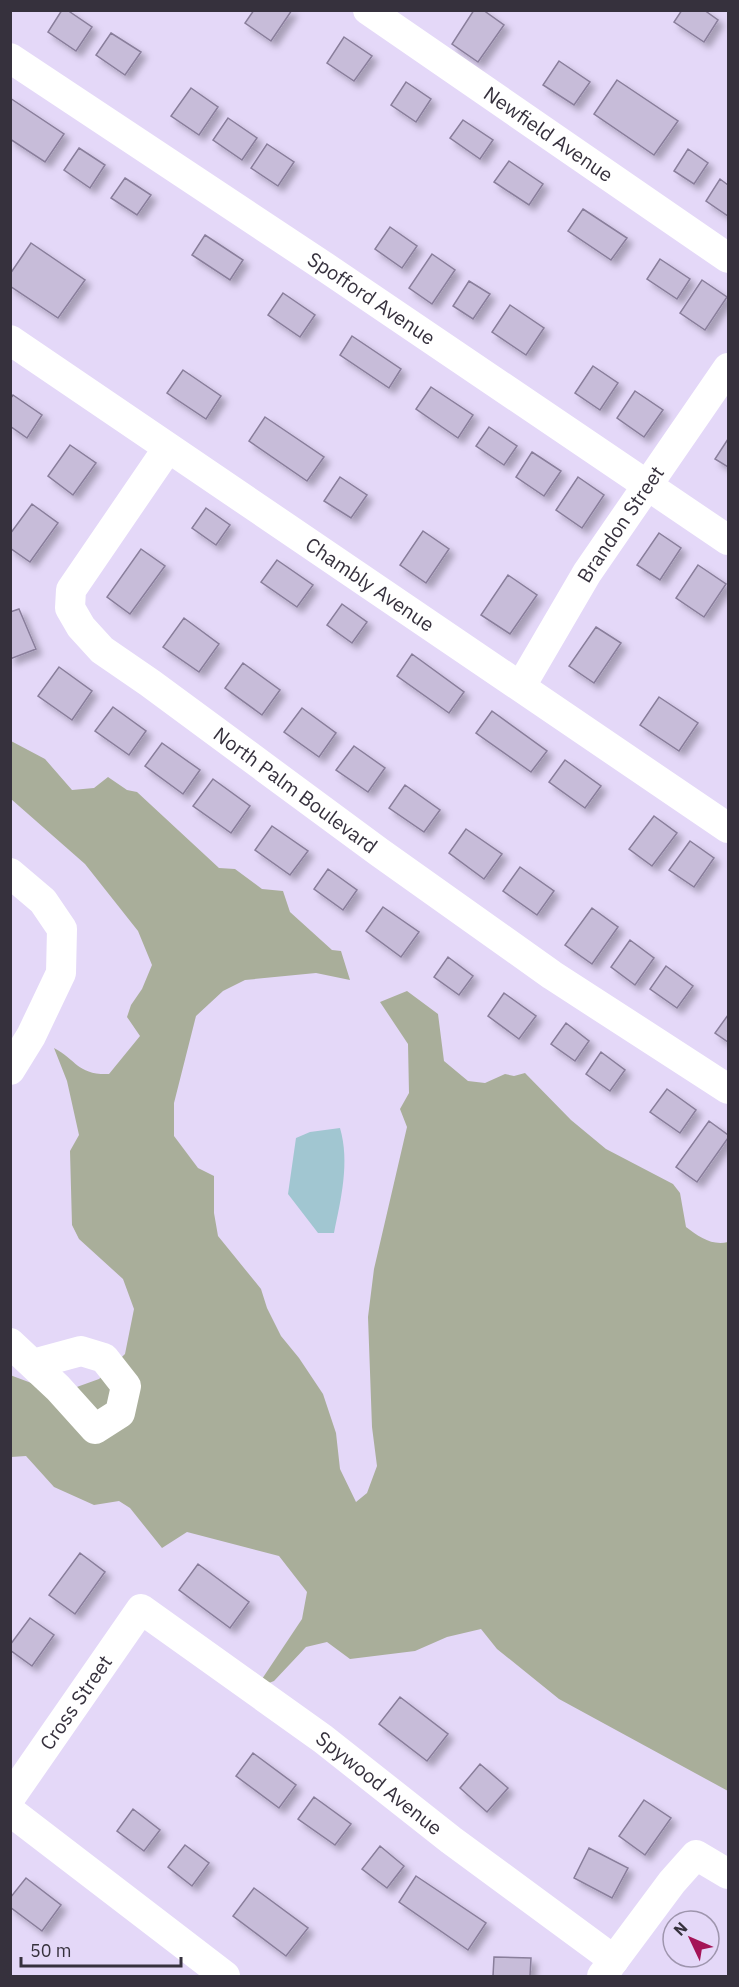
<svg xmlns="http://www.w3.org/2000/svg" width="739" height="1987" font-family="'IBM Plex Sans',sans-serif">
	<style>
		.green { fill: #a9ae9a }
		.water { fill: #a1c6d1 }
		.building { fill: #c7bcd9; stroke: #897e9b; stroke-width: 1.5; filter: url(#shadow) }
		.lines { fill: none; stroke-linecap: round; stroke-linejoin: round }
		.minor { stroke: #fff; stroke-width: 30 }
		.labels { text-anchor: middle; stroke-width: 4.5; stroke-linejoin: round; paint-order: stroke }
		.street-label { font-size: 20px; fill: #36313d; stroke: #e4d8f8 }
	</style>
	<defs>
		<filter id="shadow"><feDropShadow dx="5.5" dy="5.5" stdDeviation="3" flood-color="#0004"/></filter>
	</defs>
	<rect width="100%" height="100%" fill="#e4d8f8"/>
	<path class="green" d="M11 741 45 759 72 790 94 788 108 777 127 790 137 792 219 868 235 869 262 889 283 891 290 912 332 950 341 951 350 980 316 973 245 980 223 991 196 1016 174 1103V1136L198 1168 214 1176V1213L218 1236 261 1289 267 1308 281 1336 299 1358 323 1394 336 1433 340 1469 356 1502 367 1493 377 1466 372 1427 368 1317 374 1269 407 1127 400 1109 409 1093 408 1044 380 1002 407 991 438 1014 444 1061 468 1081 485 1083 505 1074 514 1076 525 1073 571 1120 606 1149 673 1184 680 1193 686 1227C699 1237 712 1246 728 1242V1791L559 1699 497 1649 481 1629 447 1637 415 1651 350 1659 327 1642 306 1647 274 1681 256 1688 302 1619 307 1592 279 1556 187 1532 162 1548 130 1508 119 1501 94 1505 54 1487 26 1456 11 1457 10 1375 42 1387 74 1388 99 1379 125 1354 134 1309 123 1279 79 1239 72 1225 70 1151 79 1135 67 1081 54 1048C77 1060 77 1075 109 1074L140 1036 127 1017 131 1005 142 989 152 965 138 931 85 864 11 799Z"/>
	<path class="water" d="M340 1128C350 1162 341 1199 334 1233H318L288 1194 296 1138 310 1132Z"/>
	<path class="building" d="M62 10H67L92 27 76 51 48 32Z
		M254 10H292L271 41 245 23Z
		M474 10H483L504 25 478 62 452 44Z
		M682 10H704L718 20 704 42 674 22Z
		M111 33 141 52 125 75 96 55Z
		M344 37 372 56 354 81 327 63Z
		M559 61 590 82 574 105 543 85Z
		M617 80 678 121 654 155 594 114Z
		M406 82 431 99 416 122 391 105Z
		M191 88 218 107 199 135 171 116Z
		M10 98 64 134 45 162 10 139Z
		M228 118 257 138 242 160 213 140Z
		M463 120 493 140 480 159 450 138Z
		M267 144 294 162 278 186 251 168Z
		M79 148 105 165 90 188 64 170Z
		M688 149 708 163 694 184 674 171Z
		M509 161 543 184 529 205 494 182Z
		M125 178 151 195 137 215 111 198Z
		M720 179 728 185V216L706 201Z
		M583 209 627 238 611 260 568 231Z
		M390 227 417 246 402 268 375 249Z
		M205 235 243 260 230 280 192 255Z
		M31 243 85 280 58 318 10 286V274Z
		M432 254 455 270 432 304 409 288Z
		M660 259 690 279 677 299 647 279Z
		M702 280 727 297 705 330 680 313Z
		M469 281 490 294 473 319 453 306Z
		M283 293 315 315 300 337 268 315Z
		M510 305 544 328 526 355 492 332Z
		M352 336 401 369 389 388 340 355Z
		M593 366 618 383 600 410 575 393Z
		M183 370 221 396 206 419 167 393Z
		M431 387 473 415 458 438 416 409Z
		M635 391 663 410 644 437 617 418Z
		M13 395 42 415 27 438 10 426V399Z
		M265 417 324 457 307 481 249 441Z
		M489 427 517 446 504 465 476 446Z
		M728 439V467L715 459Z
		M70 445 96 463 73 495 48 476Z
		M532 452 561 471 544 496 516 477Z
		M340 477 367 495 351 518 324 501Z
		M578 477 604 495 582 528 556 510Z
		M32 504 58 523 30 562 10 548V534Z
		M206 508 230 525 216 545 192 528Z
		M423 531 449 549 426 583 400 565Z
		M659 533 681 548 660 580 637 565Z
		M141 549 165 566 130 614 107 597Z
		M277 560 313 585 297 607 261 582Z
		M698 565 726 584 704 617 676 598Z
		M508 575 537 595 510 634 481 615Z
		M342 604 367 622 352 643 327 625Z
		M19 609 36 649 10 659V612Z
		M184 618 219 644 199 672 163 647Z
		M596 627 621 643 594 683 569 666Z
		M412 654 464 692 449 713 397 676Z
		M243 663 280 690 262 715 225 688Z
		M59 667 92 691 72 720 38 696Z
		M659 697 698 723 679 751 640 725Z
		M113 707 146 731 129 755 95 731Z
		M302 708 336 733 319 757 284 732Z
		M492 711 547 751 531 772 476 733Z
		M162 743 200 770 183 794 145 766Z
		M354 746 385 768 368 792 336 770Z
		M565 760 601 786 585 808 549 782Z
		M213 779 250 806 231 833 193 806Z
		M405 785 440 810 424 832 389 808Z
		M654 816 677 833 652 866 629 849Z
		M272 826 308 851 290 875 255 850Z
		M466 829 502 854 484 879 449 853Z
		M690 841 714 858 694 887 669 870Z
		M520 867 554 891 537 915 503 891Z
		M328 869 357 890 343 910 314 889Z
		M383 907 419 932 401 957 366 931Z
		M592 908 618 927 592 964 565 945Z
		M630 940 654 958 635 985 611 967Z
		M448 957 473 976 459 995 434 977Z
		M666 966 693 986 677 1008 650 989Z
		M504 993 536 1016 519 1039 488 1016Z
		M728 1015V1042L715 1033Z
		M566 1023 589 1041 575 1061 551 1044Z
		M601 1052 625 1070 610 1091 586 1074Z
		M667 1089 696 1110 680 1133 650 1112Z
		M709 1121 728 1135V1138L697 1182 676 1167Z
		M80 1553 105 1572 75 1614 49 1595Z
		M198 1564 249 1602 230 1628 179 1590Z
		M30 1618 54 1635 32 1666 10 1650V1645Z
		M400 1697 448 1734 427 1761 379 1724Z
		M253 1753 296 1785 279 1808 236 1776Z
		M480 1764 508 1788 487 1812 460 1788Z
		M314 1797 351 1824 335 1845 298 1819Z
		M644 1800 671 1818 645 1855 619 1836Z
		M133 1809 160 1830 144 1851 117 1831Z
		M185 1845 209 1863 192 1886 168 1867Z
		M380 1846 404 1866 387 1888 362 1869Z
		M589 1848 628 1868 612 1898 574 1878Z
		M416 1876 486 1923 468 1950 399 1902Z
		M26 1878 61 1905 42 1931 10 1907V1898Z
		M254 1888 308 1928 286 1956 233 1916Z
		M494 1957 531 1958 530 1976H493Z"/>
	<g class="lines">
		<g class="minor">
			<path id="s1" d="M368 10 728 258"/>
			<path id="s2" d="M10 58 325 267 728 540"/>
			<path id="s3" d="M10 340 728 828"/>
			<path id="s4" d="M168 448 71 590 70 608 81 627 102 650 150 683 379 852 552 975 728 1089"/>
			<path id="s5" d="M521 686 587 573 728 368"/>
			<path d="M10 873 43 901 62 929 61 973 31 1036 10 1070"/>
			<path d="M10 1343 58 1388 95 1429 120 1413 126 1386 104 1358 81 1351 33 1364"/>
			<path id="s6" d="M10 1798 141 1609 323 1739 451 1840 614 1960"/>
			<path d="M10 1811 225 1976"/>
			<path d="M602 1976 672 1882 696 1855 728 1874"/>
		</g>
	</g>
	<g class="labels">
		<g class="street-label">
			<text dy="7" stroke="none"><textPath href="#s1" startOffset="219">Newfield Avenue</textPath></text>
			<text dy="7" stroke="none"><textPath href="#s2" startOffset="434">Spofford Avenue</textPath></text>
			<text dy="7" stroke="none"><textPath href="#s5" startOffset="190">Brandon Street</textPath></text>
			<text dy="7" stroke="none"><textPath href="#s3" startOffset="435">Chambly Avenue</textPath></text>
			<text dy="7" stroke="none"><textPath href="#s4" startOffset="482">North Palm Boulevard</textPath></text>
			<text dy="7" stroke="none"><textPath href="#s6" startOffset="116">Cross Street</textPath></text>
			<text dy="7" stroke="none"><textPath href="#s6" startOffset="525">Spywood Avenue</textPath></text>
		</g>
	</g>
	<rect width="739" height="1987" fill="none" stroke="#36313d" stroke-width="24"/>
	<g transform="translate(691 1939) rotate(314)"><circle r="28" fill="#e4d8f8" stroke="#9e95ad" stroke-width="1.5"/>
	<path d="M0-4.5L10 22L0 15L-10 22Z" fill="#a41457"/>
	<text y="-9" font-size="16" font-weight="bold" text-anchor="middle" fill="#36313d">N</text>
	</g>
	<path d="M21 1957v9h160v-9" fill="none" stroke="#36313d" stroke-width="3"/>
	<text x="30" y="1957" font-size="18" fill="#36313d" stroke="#e4d8f8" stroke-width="4.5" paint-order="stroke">50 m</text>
</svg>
